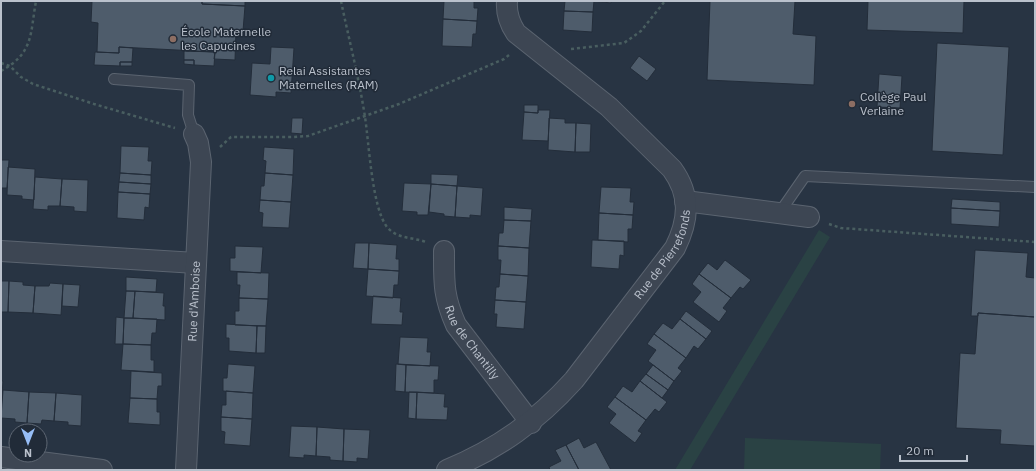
<svg xmlns="http://www.w3.org/2000/svg" width="1036" height="471" font-family="'IBM Plex Sans',sans-serif">
	<style>
		.green { fill: #2a4244 }
		.building { fill: #4e5c6b; stroke: #232d3a }
		.lines { fill: none; stroke-linecap: round; stroke-linejoin: round }
		.lane-casing { stroke: #5b6470; stroke-width: 12 }
		.street-casing { stroke: #5b6470; stroke-width: 22 }
		.path { stroke: #495e60; stroke-width: 2.5; stroke-dasharray: 3 3; stroke-linecap: butt }
		.lane { stroke: #3d4653; stroke-width: 10 }
		.street { stroke: #3d4653; stroke-width: 20 }
		.education-dot { fill: #8d6e63; stroke: #212b38; stroke-width: 1.5 }
		.culture-dot { fill: #0f9aa8; stroke: #212b38; stroke-width: 1.5 }
		.labels { text-anchor: middle; stroke-width: 3; stroke-linejoin: round; paint-order: stroke }
		.poi-label { font-size: 12px; fill: #bac1cc; stroke: #212b38; text-anchor: start }
		.street-label { font-size: 12px; fill: #bac1cc; stroke: #212b38 }
	</style>
	<rect width="100%" height="100%" fill="#283443"/>
	<path class="green" d="M819 230 830 237 690 470H675Z
		M745 438 881 444 880 470H744Z"/>
	<path class="building" d="M92 1H202V4L245 6 243 31H236L235 60 214 59 215 52 119 47V53L97 52 98 23 91 22Z
		M202 1H245V6L202 4Z
		M444 1H474V8H478L477 21 443 19Z
		M565 1H594L593 12 564 11Z
		M594 1H611V3Z
		M710 1H795L793 34 816 36 814 85 707 80Z
		M868 1H964L963 33 867 30Z
		M564 11 593 12 592 32 563 30Z
		M443 19 477 21 476 34H473L472 47 442 46Z
		M937 43 1009 47 1003 155 932 151Z
		M119 47 133 48 132 62H120V66L94 65 95 52 119 53Z
		M271 47 294 48 291 93 276 92V97L250 95 252 63 270 64Z
		M184 51 215 52 214 66 194 65V60H184Z
		M639 56 656 69 647 81 630 68Z
		M184 60H194V65L184 64Z
		M120 62H132V66H120Z
		M879 74 902 76 900 108 877 107Z
		M524 105H538V113L524 112Z
		M538 110H550L548 141 522 140 524 112 538 113Z
		M292 118H303L302 134 291 133Z
		M549 118 565 119V123H576L575 152 548 150Z
		M576 123 591 124 590 152H575Z
		M121 146 149 147 148 161H152L151 175 120 173Z
		M264 147 294 149 293 175 265 173 266 161 263 160Z
		M1 160H9L7 188H1Z
		M8 167 35 169 34 200 22 199V196L7 195Z
		M120 173 151 175V184L119 182Z
		M265 173 293 175 291 202 260 200 261 186H264Z
		M431 174 458 175 457 186 431 184Z
		M35 177 62 179 60 206H48V210L33 209Z
		M62 179 88 180 87 212 74 211V207L60 206Z
		M119 182 151 184 150 194 118 192Z
		M404 183 431 184 428 215H417V212L402 211Z
		M431 184 457 186 455 217 444 216V214L429 212Z
		M457 186 483 188 481 216 470 215V218L455 217Z
		M601 187 631 188 630 202H634L633 215 599 213Z
		M118 192 150 194 149 208 145 207 144 220 117 218Z
		M952 199 1000 202V211L951 208Z
		M260 200 291 202 289 228 262 227 263 213 259 212Z
		M504 207 532 209 531 221 504 220Z
		M951 208 1000 211 999 227 951 224Z
		M599 213 633 215 632 229H628V242L598 240Z
		M504 220 531 221 529 248 498 246 499 233H503Z
		M592 240 624 241V256L620 255 619 269 591 267Z
		M355 243H369L368 269 353 268Z
		M369 243 397 245 396 259H399V271L368 269Z
		M235 246 263 247 261 273 230 271V258H235Z
		M498 246 529 248 528 276 500 274 501 260H498Z
		M975 250 1028 253 1026 277 1035 278V317L978 313V316H971Z
		M725 260 751 280 743 289 740 287 731 298 699 274 708 263 717 270Z
		M368 269 399 271 398 285H394L393 298 366 296Z
		M237 272 269 273 268 299 239 298 240 285H237Z
		M500 274 528 276 526 302 495 300 496 287H499Z
		M699 274 731 298 723 308 727 311 719 322 693 302 701 292 692 284Z
		M126 277 157 279 156 292 126 291Z
		M1 281H9L8 312H1Z
		M9 281 23 282V285L35 286 33 313 8 312Z
		M50 283 63 284 61 315 33 313 35 286H49Z
		M63 284 80 285 78 307 62 306Z
		M126 291H135L133 318H124Z
		M135 291 164 293 163 306H165V320L133 318Z
		M373 296 401 298 400 312H403L402 325 371 324Z
		M239 298 268 299 266 326 235 325V311H239Z
		M495 300 526 302 524 329 496 327 497 314H494Z
		M686 311 712 331 706 339 680 319Z
		M978 313 1035 317V446L1000 444 1001 430 956 428 960 353 975 354Z
		M116 317 124 318 123 344H115Z
		M124 318 157 319 156 333H152L151 345 123 344Z
		M680 319 706 339 698 349 694 346 686 358 654 334 663 323 672 329Z
		M226 324 257 326 256 353 229 351V338H226Z
		M257 326H266L265 353H256Z
		M654 334 686 358 678 368 682 371 674 381 648 361 656 350 647 344Z
		M400 337 428 338 427 352H431L430 366 398 364Z
		M123 344 151 345V360H154V372L121 370Z
		M228 364 255 366 253 393 223 391V378H227Z
		M396 364 406 365 405 392 395 391Z
		M406 365 439 366 438 380H434V393L405 392Z
		M653 365 674 381 668 390 646 374Z
		M131 371 162 373V386H158L157 399 130 398Z
		M646 374 668 390 662 398 640 381Z
		M1 381H3L1 408Z
		M640 381 667 402 659 412 655 409 646 420 615 397 623 386 632 392Z
		M3 390 29 392 27 423 15 422V419L1 418Z
		M226 391 253 393 252 419 221 417 222 405H226Z
		M29 392 56 393 54 421 42 420 41 424 27 423Z
		M409 392H417L416 419 408 418Z
		M417 392 445 394 444 407H448L447 420 416 419Z
		M56 393 82 395 81 426 68 425V422L54 421Z
		M615 397 646 420 638 431 642 433 635 443 609 423 616 414 607 407Z
		M130 398 157 399V412H160V425L128 423Z
		M221 417 252 419 250 446 224 444 225 432 221 431Z
		M291 426 317 427 316 456 304 455V458L289 457Z
		M317 427 344 429 343 461 330 460V457L316 456Z
		M344 429 370 430 368 459 357 458V462L343 461Z
		M579 438 584 448 596 442 611 470H579L566 445Z
		M566 445 579 470H550L549 467 561 461 555 450Z"/>
	<g class="lines">
		<g class="lane-casing">
			<path id="lane" d="M114 79 189 85 188 115 194 134
				M780 212 805 176 1035 187"/>
		</g>
		<g class="street-casing">
			<g id="street">
				<path d="M685 201 809 217"/>
				<path d="M1 251 196 263"/>
				<path id="s1" d="M444 251C444 282 443 296 456 325L531 423"/>
				<path d="M1 457 102 470"/>
				<path id="s2" d="M186 470 201 162 198 143 194 134"/>
				<path id="s3" d="M447 470C498 449 537 421 574 380L675 248C689 220 691 195 672 169L609 107 516 33C510 24 506 13 507 1"/>
			</g>
		</g>
		<path class="path" d="M341 1C349 40 359 78 365 117 369 143 372 208 387 227 397 239 412 237 426 242
			M571 49 624 43 641 31 665 1
			M1 63 10 66 21 77 33 84 94 104 175 128
			M1 71C34 53 30 34 36 1
			M220 147 231 137H294L308 136 399 104 504 59 509 55
			M829 224 841 228 1035 242"/>
		<use href="#lane" class="lane"/>
		<use href="#street" class="street"/>
	</g>
	<g class="education-dot">
		<circle cx="173" cy="39" r="4"/>
		<circle cx="852" cy="104" r="4"/>
	</g>
	<circle class="culture-dot" cx="271" cy="78" r="4"/>
	<g class="labels">
		<g class="poi-label">
			<text x="181" y="36">École Maternelle<tspan x="181" dy="14">les Capucines</tspan></text>
			<text x="279" y="75">Relai Assistantes<tspan x="279" dy="14">Maternelles (RAM)</tspan></text>
			<text x="860" y="101">Collège Paul<tspan x="860" dy="14">Verlaine</tspan></text>
		</g>
		<g class="street-label">
			<text dy="4" stroke="none"><textPath href="#s3" startOffset="312">Rue de Pierrefonds</textPath></text>
			<text dy="4" stroke="none"><textPath href="#s2" startOffset="169">Rue d'Amboise</textPath></text>
			<text dy="4" stroke="none"><textPath href="#s1" startOffset="99">Rue de Chantilly</textPath></text>
		</g>
	</g>
	<rect width="1036" height="471" fill="none" stroke="#bac1cc" stroke-width="4"/>
	<g transform="translate(28 443) rotate(180)"><circle r="19" fill="#212b38" stroke="#5e6773"/>
	<path d="M0-3L7 15L0 10L-7 15Z" fill="#96bdf5"/>
	<text y="-6" font-size="11" font-weight="bold" text-anchor="middle" fill="#bac1cc">N</text>
	</g>
	<path d="M900 455v6h67v-6" fill="none" stroke="#bac1cc" stroke-width="2"/>
	<text x="906" y="455" font-size="12" fill="#bac1cc" stroke="#212b38" stroke-width="3" paint-order="stroke">20 m</text>
</svg>
